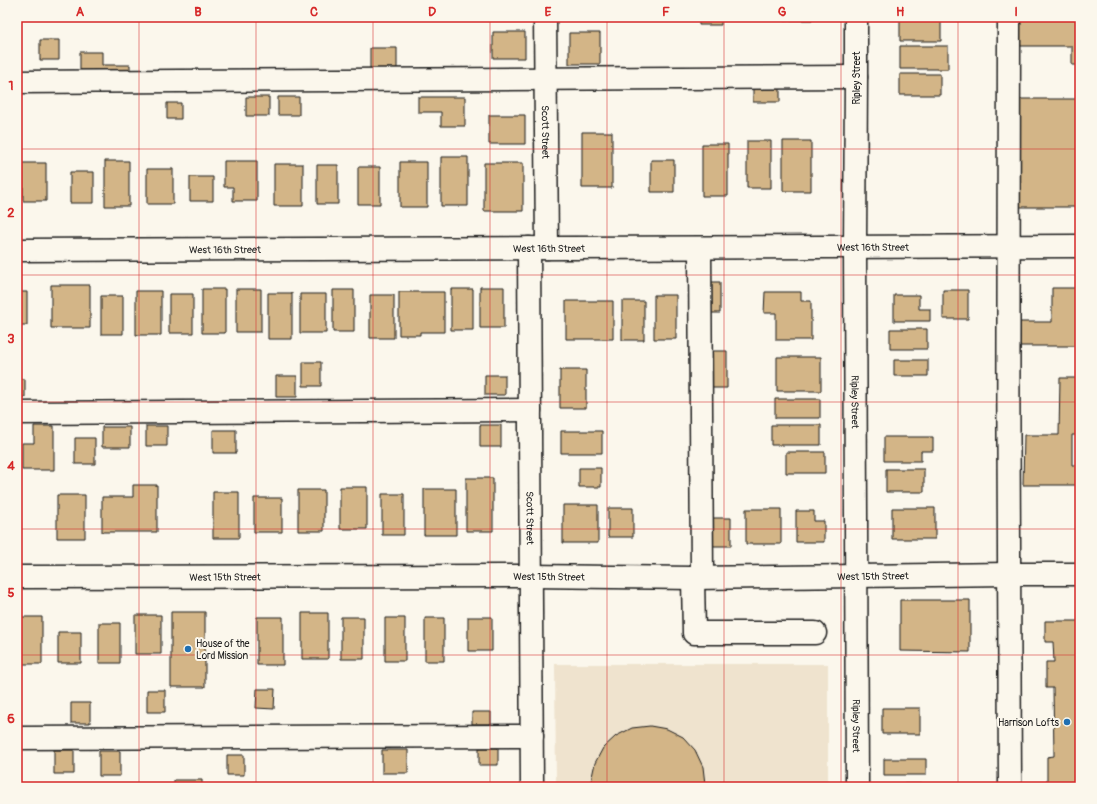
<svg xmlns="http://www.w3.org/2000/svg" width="1097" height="804" font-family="Pangolin,sans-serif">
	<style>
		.built { fill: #efe3ce }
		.building { fill: #d3b587; stroke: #1c1c1c }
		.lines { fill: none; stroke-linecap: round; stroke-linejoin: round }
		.minor-casing { stroke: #1c1c1c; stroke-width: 25 }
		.minor { stroke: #fbf7ec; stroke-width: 22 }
		.grid { fill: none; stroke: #d62828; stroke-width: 1; stroke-opacity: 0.55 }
		.poi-dot { fill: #1f6fb2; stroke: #fbf7ec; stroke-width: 1.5 }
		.labels { text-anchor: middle; stroke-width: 4; stroke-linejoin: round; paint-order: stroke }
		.street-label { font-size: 10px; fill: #1c1c1c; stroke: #fbf7ec }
		.poi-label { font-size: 10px; fill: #1c1c1c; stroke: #fbf7ec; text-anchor: start }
		.neatline { fill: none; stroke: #d62828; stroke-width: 1.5 }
		.grid-label { font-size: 13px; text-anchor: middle; font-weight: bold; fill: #d62828 }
	</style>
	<rect width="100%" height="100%" fill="#fbf7ec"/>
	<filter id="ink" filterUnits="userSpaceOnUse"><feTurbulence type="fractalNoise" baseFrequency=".025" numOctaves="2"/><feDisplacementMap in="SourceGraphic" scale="8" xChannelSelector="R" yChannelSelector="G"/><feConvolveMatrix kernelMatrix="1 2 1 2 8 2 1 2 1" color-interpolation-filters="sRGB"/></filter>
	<g filter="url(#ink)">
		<path class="built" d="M555 664H828V787H556Z"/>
		<path class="building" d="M699 17H721V25H699Z
			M769 17H812V20H769Z
			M1019 17H1080V65H1072V46H1019Z
			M900 19H941V41H900Z
			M493 32H525V58H493Z
			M569 33H600V64H569Z
			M40 40H59V60H40Z
			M900 46H948V69H900Z
			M370 48H397V72H370Z
			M80 52H102V65H130V75H80Z
			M900 74H940V95H900Z
			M753 84H780V102H753Z
			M246 97H269V116H246Z
			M278 97H299V115H278Z
			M418 97H465V126H441V112H418Z
			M1019 99H1080V207H1019Z
			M167 103H181V119H167Z
			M489 115H525V144H489Z
			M582 132H612V188H582Z
			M747 141H771V188H747Z
			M783 141H811V191H783Z
			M702 144H728V196H702Z
			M441 157H468V206H441Z
			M651 160H674V192H651Z
			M105 161H129V206H105Z
			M224 161H257V201H233V187H224Z
			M400 162H427V207H400Z
			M23 163H46V201H23Z
			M484 163H523V211H484Z
			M274 164H303V206H274Z
			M317 165H338V204H317Z
			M358 167H380V204H358Z
			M147 169H173V204H147Z
			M70 172H94V203H70Z
			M190 177H213V201H190Z
			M704 282H720V313H704Z
			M51 285H90V328H51Z
			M480 287H504V328H480Z
			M1052 288H1080V346H1019V322H1052Z
			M202 289H225V333H202Z
			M236 289H261V332H236Z
			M451 289H473V330H451Z
			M333 290H354V332H333Z
			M943 290H968V319H943Z
			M136 291H161V335H136Z
			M17 292H27V325H17Z
			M399 292H444V332H420V335H399Z
			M765 292H801V301H811V340H776V313H764Z
			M268 293H292V339H268Z
			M169 294H193V333H169Z
			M300 294H326V333H300Z
			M370 295H394V338H370Z
			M654 295H676V339H654Z
			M894 295H919V309H930V321H894Z
			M101 296H123V334H101Z
			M566 301H613V339H566Z
			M622 301H644V340H622Z
			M890 329H927V349H890Z
			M708 351H727V388H708Z
			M777 357H821V391H777Z
			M894 360H928V376H894Z
			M303 362H321V386H303Z
			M560 370H586V408H560Z
			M485 375H505V395H485Z
			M276 376H297V397H276Z
			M1060 378H1080V435H1072V465H1080V485H1023L1024 435H1059Z
			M17 379H25V397H17Z
			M775 399H820V418H775Z
			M480 425H501V447H480Z
			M771 425H821V445H771Z
			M34 426H54V470H22V443H34Z
			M146 426H167V446H146Z
			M102 427H130V447H102Z
			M213 430H236V453H213Z
			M561 431H602V453H561Z
			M884 437H933V451H921V461H884Z
			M75 438H95V464H75Z
			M786 452H825V473H786Z
			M579 468H601V487H579Z
			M886 469H924V492H886Z
			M466 478H493V531H466Z
			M133 485H157V532H102V497H133Z
			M340 487H367V529H340Z
			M424 489H456V535H424Z
			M298 490H324V531H298Z
			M213 492H239V538H213Z
			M382 494H404V535H382Z
			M57 495H85V538H57Z
			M254 498H282V532H254Z
			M563 505H598V543H563Z
			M608 508H633V537H608Z
			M892 508H935V539H892Z
			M746 509H781V544H746Z
			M796 511H814V521H824V542H796Z
			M710 518H731V546H710Z
			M900 600H970V652L900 651Z
			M171 612H205V687H171Z
			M302 613H328V659H302Z
			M135 615H161V654H135Z
			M17 617H42V664H17Z
			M257 617H283V665H257Z
			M341 617H364V659H341Z
			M468 617H492V651H468Z
			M385 618H405V661H385Z
			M425 618H444V661H425Z
			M1045 621H1080V787H1047V757L1054 756 1053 688H1046V662H1054L1053 642H1045Z
			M99 623H120V663H99Z
			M58 632H81V663H58Z
			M257 689H275L274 709 256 708Z
			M147 690H165V712H147Z
			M71 703H90V723H71Z
			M882 708H920V734H882Z
			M472 712H491V724H472Z
			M650 726 667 729 683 737 695 750 703 767 705 784 704 787H592L591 781 595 763 603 748 616 736 632 728Z
			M479 748H498V765H479Z
			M54 750H74V774H54Z
			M382 750H408V773H382Z
			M99 751H120V776H99Z
			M227 755H244V775H227Z
			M884 759H926V775H884Z
			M174 780H202V787H174Z
			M900 784H929V787H900Z"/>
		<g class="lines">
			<g class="minor-casing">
				<g id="minor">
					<path id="s1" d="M545 17 547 248"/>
					<path id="s2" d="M856 17V77L855 248 857 787"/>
					<path d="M1009 17C1008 274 1008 530 1010 787"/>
					<path d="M17 82 856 77"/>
					<path id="s3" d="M529 248 532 787"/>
					<path d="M700 248 702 577"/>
					<path id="s4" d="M17 250 1080 246"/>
					<path d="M17 413 530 410"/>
					<path id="s5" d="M17 577 531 576 693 578 857 576 1008 574H1080"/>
					<path d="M693 578 694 633H815"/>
					<path d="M17 738 532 736"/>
				</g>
			</g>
			<use href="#minor" class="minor"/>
		</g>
	</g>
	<path class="grid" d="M139 17V787M256 17V787M373 17V787M490 17V787M607 17V787M724 17V787M841 17V787M958 17V787M17 149H1080M17 275H1080M17 402H1080M17 529H1080M17 655H1080"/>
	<g class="poi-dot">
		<circle cx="188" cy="649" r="4"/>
		<circle cx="1067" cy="722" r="4"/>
	</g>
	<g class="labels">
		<g class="street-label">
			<text transform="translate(856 78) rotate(-90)" y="4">Ripley Street</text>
			<text dy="4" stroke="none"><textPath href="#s1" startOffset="115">Scott Street</textPath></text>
			<text dy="4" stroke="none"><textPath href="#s4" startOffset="856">West 16th Street</textPath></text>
			<text dy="4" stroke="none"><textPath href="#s4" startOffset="532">West 16th Street</textPath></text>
			<text dy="4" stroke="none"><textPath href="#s4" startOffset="208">West 16th Street</textPath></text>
			<text dy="4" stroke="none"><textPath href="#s2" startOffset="385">Ripley Street</textPath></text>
			<text dy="4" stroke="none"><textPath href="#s3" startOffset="270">Scott Street</textPath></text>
			<text dy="4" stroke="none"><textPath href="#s5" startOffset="532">West 15th Street</textPath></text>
			<text dy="4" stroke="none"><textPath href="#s5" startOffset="856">West 15th Street</textPath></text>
			<text dy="4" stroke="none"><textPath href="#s5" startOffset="208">West 15th Street</textPath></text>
			<text dy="4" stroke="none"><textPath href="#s2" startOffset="709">Ripley Street</textPath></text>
		</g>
		<g class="poi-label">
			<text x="196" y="647">House of the<tspan x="196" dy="12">Lord Mission</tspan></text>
			<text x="1059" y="726" text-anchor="end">Harrison Lofts</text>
		</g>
	</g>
	<rect width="1097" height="804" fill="none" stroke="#fbf7ec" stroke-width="44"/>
	<rect x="22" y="22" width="1053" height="760" class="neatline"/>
	<g class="grid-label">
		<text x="80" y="16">A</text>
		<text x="198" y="16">B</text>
		<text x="314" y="16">C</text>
		<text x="432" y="16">D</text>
		<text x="548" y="16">E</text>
		<text x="666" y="16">F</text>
		<text x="782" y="16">G</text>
		<text x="900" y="16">H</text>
		<text x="1016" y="16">I</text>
		<text x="11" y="90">1</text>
		<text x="11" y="217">2</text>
		<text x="11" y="343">3</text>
		<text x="11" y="470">4</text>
		<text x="11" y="597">5</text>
		<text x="11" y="723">6</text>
	</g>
</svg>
